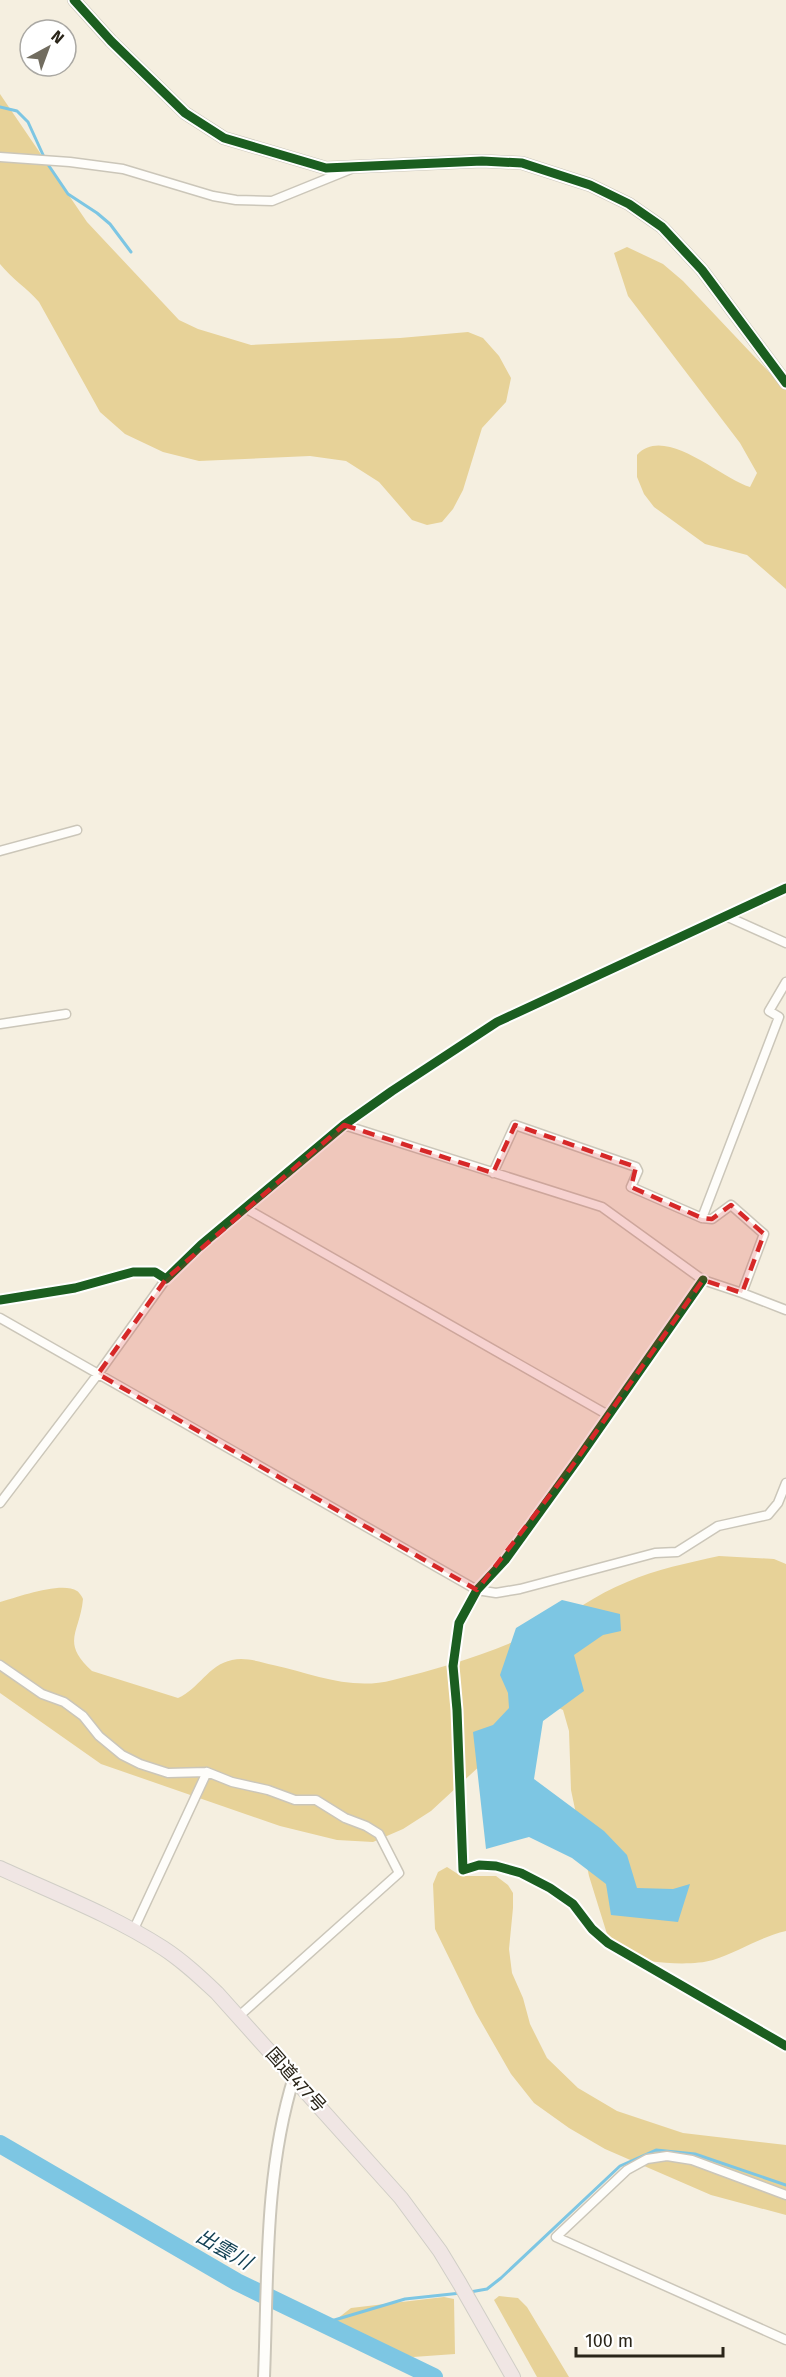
<svg xmlns="http://www.w3.org/2000/svg" width="786" height="2377" font-family="'Fira Sans','Noto Sans JP',sans-serif">
	<style>
		.forest { fill: #e7d298 }
		.water { fill: #7dc6e3 }
		.lines { fill: none; stroke-linecap: round; stroke-linejoin: round }
		.stream { stroke: #7dc6e3; stroke-width: 3 }
		.river { stroke: #7dc6e3; stroke-width: 18 }
		.minor-casing { stroke: #cbc6b9; stroke-width: 11 }
		.tertiary-casing { stroke: #cbc6b9; stroke-width: 14 }
		.trunk-casing { stroke: #d0cec6; stroke-width: 16 }
		.minor { stroke: #fefdfa; stroke-width: 8 }
		.tertiary { stroke: #fefdfa; stroke-width: 10 }
		.trunk { stroke: #f0e6e4; stroke-width: 14 }
		.cycleway-casing { stroke: #fff; stroke-width: 13 }
		.cycleway { stroke: #1b5e20; stroke-width: 9 }
		.marked { fill: #d62828; fill-opacity: 0.2; stroke: #d62828; stroke-width: 4.5; stroke-dasharray: 12 8; stroke-linejoin: round }
		.labels { text-anchor: middle; stroke-width: 4.5; stroke-linejoin: round; paint-order: stroke }
		.street-label { font-size: 18px; fill: #2a2519; stroke: #fff }
		.water-label { font-size: 20px; font-style: italic; fill: #0f3e51; stroke: #fff }
	</style>
	<rect width="100%" height="100%" fill="#f5efe0"/>
	<path class="forest" d="M0 94 87 222 179 320 198 329 251 345 400 338 468 332 483 338 499 356 511 378 506 402 482 428 463 490 453 509 442 522 427 525 412 520 379 482 346 461 310 456 199 461 163 452 125 434 100 412 39 302C27 288 12 279 0 264Z
		M627 247 663 264 683 281 786 390V589L747 555 705 544 654 507 644 494 637 477V455C665 424 721 479 750 487L757 473 740 443 628 296 614 253Z
		M719 1556 774 1559 786 1564V1931C760 1937 738 1952 713 1960 689 1967 644 1962 621 1956L607 1934 589 1876 571 1790 569 1731 563 1710 548 1703 431 1811 403 1829 373 1842 337 1840 280 1826 101 1764 0 1693V1602C18 1597 62 1581 77 1591 79 1592 83 1598 83 1599 80 1633 60 1642 92 1671L178 1698C199 1689 208 1665 232 1660 246 1657 260 1662 273 1665 314 1674 351 1691 393 1680 442 1668 493 1653 539 1630 569 1616 596 1594 627 1582 656 1569 688 1563 719 1556Z
		M447 1867 461 1876H496L508 1885 513 1893V1908L509 1949 512 1973 523 1998 530 2024 547 2058 578 2088 617 2111 683 2133 786 2145V2215L711 2195 605 2149 569 2128 534 2103 511 2074 476 2013 435 1929 433 1884 438 1872Z
		M499 2296 518 2298 527 2307 569 2377H537L494 2300Z
		M444 2297 454 2299 455 2354 413 2357 394 2351 333 2322 351 2308Z"/>
	<path class="water" d="M562 1600 620 1614 621 1631 603 1635 574 1655 584 1691 543 1721 534 1779 604 1831 627 1855 637 1888 673 1889 690 1884 678 1922 611 1915 606 1884 572 1858 529 1837 486 1849 473 1732 493 1725 509 1708 508 1693 500 1675 516 1628Z"/>
	<g class="lines">
		<path class="stream" d="M0 107 17 111 28 122 44 157
			M47 163 68 194 97 213 110 224 131 252
			M470 2292 487 2289 501 2278 620 2166 656 2150 695 2154 786 2185
			M321 2324 405 2299 461 2293"/>
		<path class="river" d="M0 2144 237 2282 434 2377"/>
		<g class="minor-casing">
			<path id="minor" d="M0 157 70 162 123 169 213 196 236 200 272 201 351 169
				M0 851 77 830
				M728 917 786 943
				M0 1024 66 1014
				M344 1125 602 1207 703 1280 742 1293 786 1310
				M493 1173 515 1125 636 1167 638 1171 631 1187 702 1218 712 1219 731 1205 764 1234 742 1293
				M245 1208 608 1415
				M702 1218 779 1017 769 1011 786 982
				M703 1280 578 1459 505 1560 477 1590 459 1623 453 1666 457 1710 463 1870 479 1865 496 1866 521 1873 550 1888 573 1904 592 1929 608 1943 786 2046
				M0 1300 75 1288 133 1272H155L166 1279 201 1245 344 1125 392 1091 497 1022 786 888
				M0 1318 477 1590 496 1593 520 1589 655 1553 677 1552 718 1526 768 1515 778 1503 786 1483
				M0 1503 98 1374 166 1279
				M0 1665 42 1694 64 1702 83 1716 99 1736 122 1755 140 1764 168 1773 207 1772 232 1782 268 1790 295 1800H316L345 1818 366 1826 379 1834 399 1873 239 2016
				M133 1931 207 1772
				M786 2195 692 2160 667 2156 647 2159 627 2170 556 2237 786 2340"/>
		</g>
		<g class="tertiary-casing">
			<path id="tertiary" d="M74 0 111 41 185 113 224 138 326 168 482 161 522 163 590 185 629 204 662 227 702 270 786 383
				M264 2377C268 2278 264 2173 294 2077"/>
		</g>
		<g class="trunk-casing">
			<path id="trunk" d="M0 1868C54 1893 112 1915 163 1948 183 1961 200 1977 217 1993L401 2198 440 2251 460 2284 513 2377"/>
		</g>
		<use href="#minor" class="minor"/>
		<use href="#tertiary" class="tertiary"/>
		<use href="#trunk" class="trunk"/>
		<g class="cycleway-casing">
			<path id="cycleway" d="M74 0 111 41 185 113 224 138 326 168 482 161 522 163 590 185 629 204 662 227 702 270 786 383
				M703 1280 578 1459 505 1560 477 1590 459 1623 453 1666 457 1710 463 1870 479 1865 496 1866 521 1873 550 1888 573 1904 592 1929 608 1943 786 2046
				M0 1300 75 1288 133 1272H155L166 1279 201 1245 344 1125 392 1091 497 1022 786 888"/>
		</g>
		<use href="#cycleway" class="cycleway"/>
	</g>
	<path class="marked" d="M344 1125 493 1173 515 1125 636 1167 631 1187 702 1218 712 1219 731 1205 764 1234 742 1293 703 1280 570 1469 477 1590 98 1374 166 1279Z"/>
	<g class="labels">
		<g class="street-label">
			<text transform="translate(296 2080) rotate(48)" y="6">国道477号</text>
		</g>
		<g class="water-label">
			<text transform="translate(224 2249) rotate(30)" y="7">出雲川</text>
		</g>
	</g>
	<g transform="translate(48 48) rotate(41)"><circle r="28" fill="#ffffff" stroke="#aaa8a3" stroke-width="1.5"/>
	<path d="M0-4.5L10 22L0 15L-10 22Z" fill="#716c5f"/>
	<text y="-9" font-size="16" font-weight="bold" text-anchor="middle" fill="#2a2519">N</text>
	</g>
	<path d="M576 2347v9h147v-9" fill="none" stroke="#2a2519" stroke-width="3"/>
	<text x="585" y="2347" font-size="18" fill="#2a2519" stroke="#ffffff" stroke-width="4.5" paint-order="stroke">100 m</text>
</svg>
